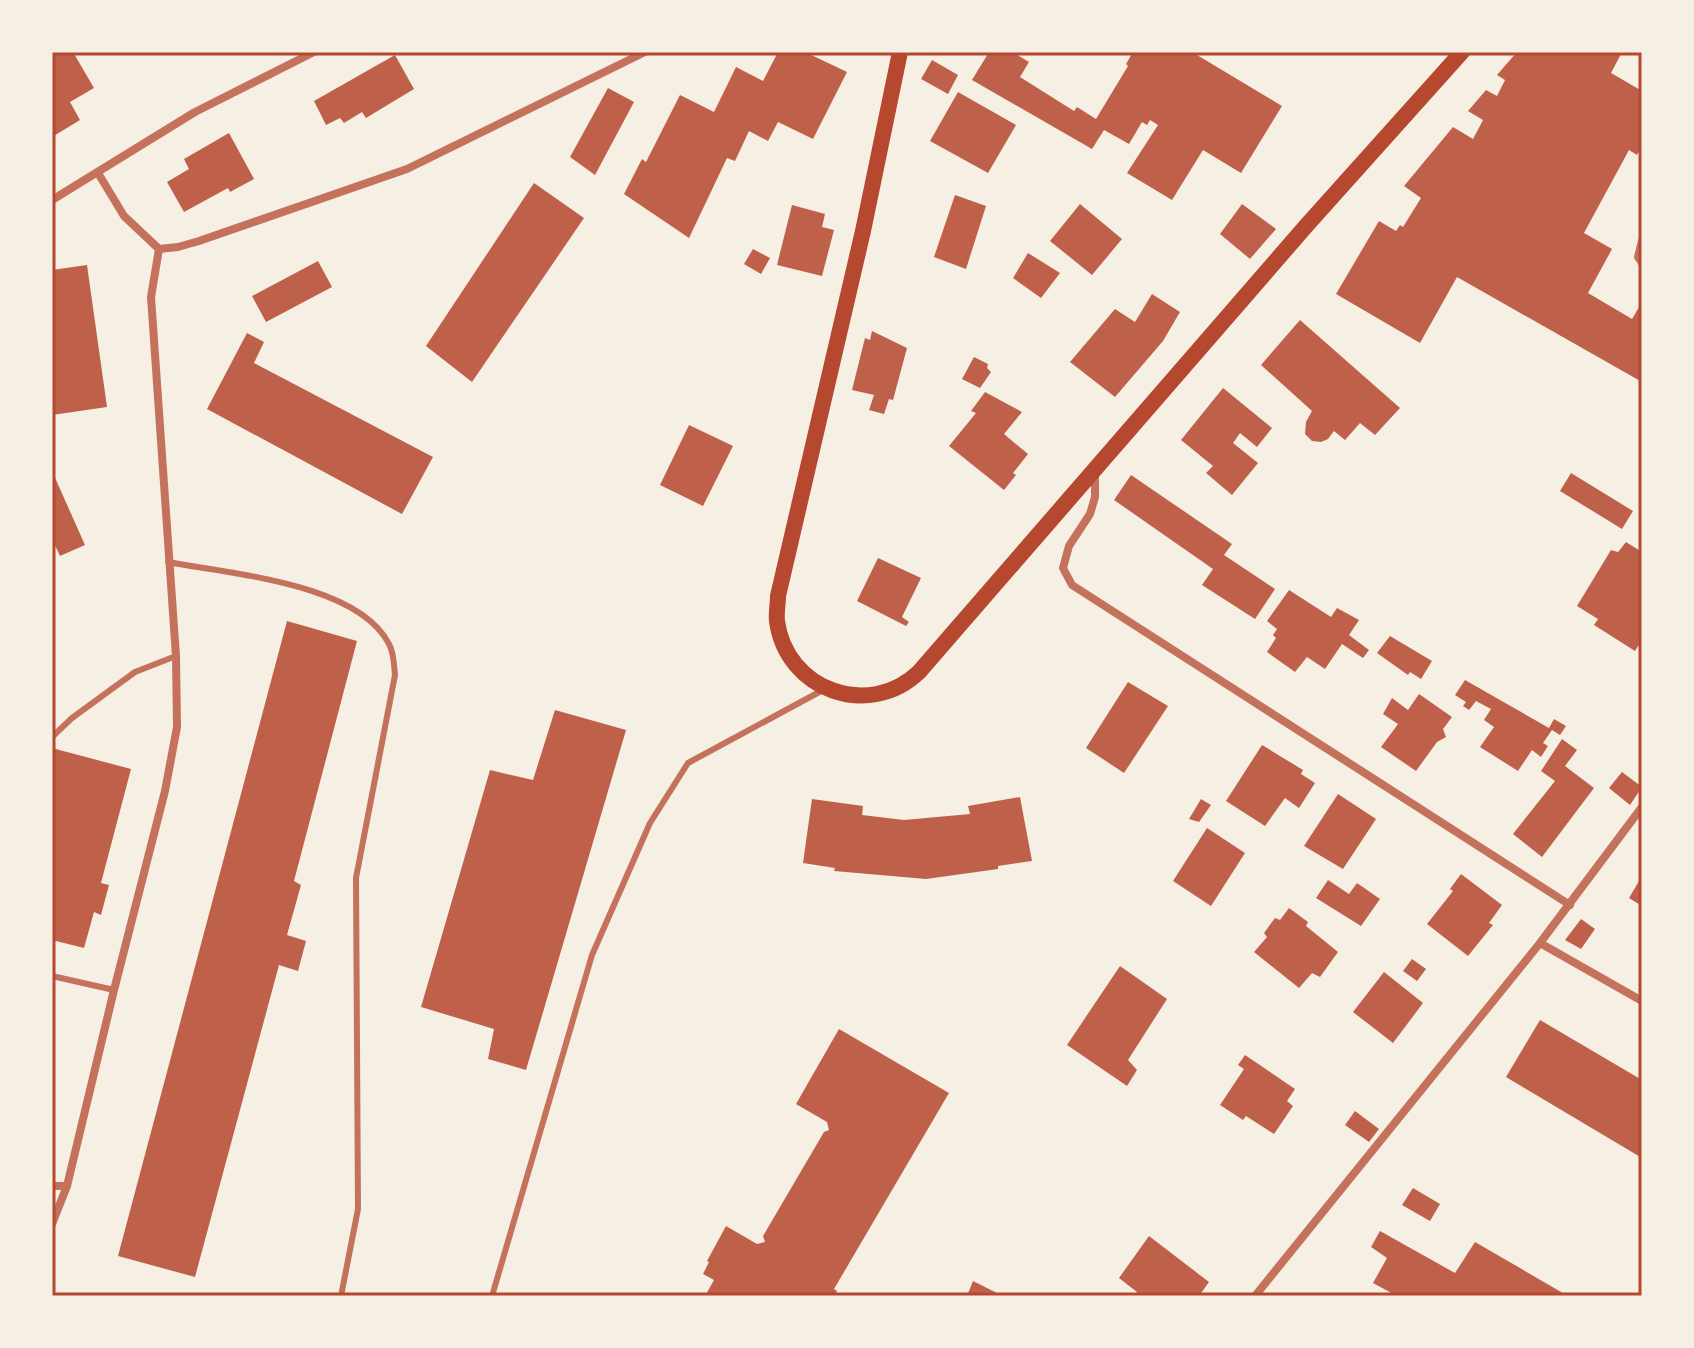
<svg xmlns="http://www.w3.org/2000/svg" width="1694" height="1348" font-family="Georgia,serif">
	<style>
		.building { fill: #bf614a }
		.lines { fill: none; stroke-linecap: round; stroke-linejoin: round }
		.service { stroke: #c5725c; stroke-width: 6 }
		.minor { stroke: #c5725c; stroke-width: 8 }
		.secondary { stroke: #b5482f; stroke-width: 16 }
		.neatline { fill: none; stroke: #b5482f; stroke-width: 3 }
	</style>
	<rect width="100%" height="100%" fill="#f6efe4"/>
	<path class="building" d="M52 52H73L94 88 70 102 80 120 52 137Z
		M778 52H805L847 72 813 139 778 122 768 141 749 131 735 161 727 158 689 238 624 194 642 159 646 162 680 95 714 112 736 67 763 81Z
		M989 52H1012L1029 62 1020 77 1074 111 1077 107 1096 119 1128 66 1126 64 1133 52H1192L1282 106 1241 173 1203 150 1172 200 1127 173 1158 125 1150 120 1147 125 1142 122 1129 144 1104 130 1092 149 972 80Z
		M1517 52H1622L1611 73 1642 91V146L1637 155 1629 150 1584 233 1612 249 1588 293 1632 319 1642 302V382L1457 277 1420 343 1336 294 1379 221 1396 231 1400 225 1403 227 1421 198 1404 186 1453 127 1473 139 1483 120 1468 111 1486 90 1497 96 1505 80 1497 75Z
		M395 55 414 89 366 118 362 112 344 123 340 118 326 125 314 101Z
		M932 60 958 75 948 94 921 79Z
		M608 88 634 102 595 175 570 157Z
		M958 92 1016 125 988 173 930 141Z
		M229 133 254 179 230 192 228 188 184 212 167 182 189 169 184 159Z
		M534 183 584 218 472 382 426 346Z
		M955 195 986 206 966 269 934 257Z
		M1080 204 1122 239 1092 275 1050 241Z
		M1242 204 1276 229 1250 259 1220 234Z
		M792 205 825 214 822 227 834 230 822 276 777 265Z
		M753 249 770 258 761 274 744 264Z
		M1028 253 1060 273 1041 298 1013 278Z
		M318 261 332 287 266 322 252 296Z
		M87 265 107 407 52 415V270Z
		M1152 294 1180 312 1163 341 1115 397 1070 362 1115 309 1135 322Z
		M1300 320 1400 408 1375 435 1360 423 1345 440 1334 431 1328 439 1321 442 1312 441 1305 434 1306 422 1312 411 1261 365Z
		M872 331 907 348 893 400 889 399 884 414 869 410 874 395 852 390 865 338 870 340Z
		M247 333 264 342 254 363 433 457 402 514 207 409Z
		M974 357 988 364 987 368 991 372 980 388 962 379Z
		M1223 388 1272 428 1257 447 1240 433 1233 443 1258 463 1232 495 1206 473 1213 466 1181 440Z
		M985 392 1022 412 1004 434 1028 454 1013 473 1016 475 1004 490 949 446 976 413 971 411Z
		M689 425 733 446 703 506 660 485Z
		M52 471 85 545 60 556 52 539Z
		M1571 473 1633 511 1622 529 1560 491Z
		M1131 475 1232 544 1224 555 1275 589 1255 619 1202 585 1213 569 1114 500Z
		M1626 542 1642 552V640L1635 651 1594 625 1598 619 1577 606 1611 550 1618 552Z
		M878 558 921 578 902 617 909 622 906 626 857 601Z
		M1289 590 1331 617 1337 608 1359 620 1349 635 1369 650 1363 658 1342 644 1325 669 1307 657 1295 672 1267 652 1276 638 1273 635 1277 629 1267 621Z
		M287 621 357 641 294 881 301 885 287 935 306 941 298 971 279 965 195 1277 118 1256Z
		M1390 636 1432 661 1421 679 1410 672 1408 675 1377 653Z
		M1465 680 1549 728 1554 719 1566 726 1560 735 1552 730 1543 743 1548 746 1541 757 1532 750 1518 771 1480 747 1494 727 1484 720 1491 709 1476 701 1469 710 1463 706 1466 702 1455 695Z
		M1128 682 1168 706 1124 773 1086 748Z
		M1419 694 1452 717 1443 729 1446 737 1437 742 1416 771 1381 747 1398 724 1383 714 1392 698 1408 710Z
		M555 710 626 730 526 1070 488 1059 494 1029 421 1007 490 770 533 780Z
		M1562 739 1577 750 1565 766 1594 788 1542 857 1513 834 1555 781 1541 771Z
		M1262 745 1303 770 1301 774 1315 783 1299 808 1285 798 1265 826 1226 801Z
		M52 748 131 769 101 883 109 885 101 915 94 912 84 948 52 940Z
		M1622 772 1642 787 1630 805 1609 788Z
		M1338 794 1376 819 1343 869 1304 846Z
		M1020 797 1032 861 998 866V869L926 879 834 871 835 868 803 863 812 799 863 806 862 815 904 820 970 814 968 806Z
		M1201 799 1211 805 1199 822 1189 819Z
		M1207 828 1245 853 1211 906 1173 881Z
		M1461 874 1502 905 1489 923 1493 925 1468 956 1427 924 1453 891 1450 889Z
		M1642 876V906L1629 898Z
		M1328 880 1349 894 1357 883 1380 899 1361 926 1316 898Z
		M1289 908 1308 922 1306 926 1338 952 1320 977 1312 973 1299 988 1254 952 1267 937 1264 933 1275 918 1280 920Z
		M1581 919 1595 929 1581 949 1565 940Z
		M1412 959 1426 969 1417 981 1403 971Z
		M1120 966 1167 999 1128 1060 1137 1070 1127 1086 1067 1045Z
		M1384 972 1423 1003 1393 1043 1353 1012Z
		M1540 1020 1642 1080V1158L1506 1077Z
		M839 1029 949 1093 834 1289 837 1291 835 1296H705L714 1280 703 1274 709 1262 707 1261 726 1226 757 1244 765 1242 763 1236 824 1132 829 1130 827 1122 796 1104Z
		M1245 1055 1295 1089 1287 1101 1293 1106 1274 1134 1246 1116 1243 1120 1220 1105 1244 1069 1238 1065Z
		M1355 1111 1379 1129 1369 1142 1345 1125Z
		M1413 1188 1440 1204 1430 1221 1402 1205Z
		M1380 1231 1455 1273 1475 1242 1568 1296H1397L1373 1283 1387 1258 1371 1247Z
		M1149 1236 1209 1282 1199 1296H1134L1137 1292 1119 1278Z
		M973 1281 1003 1296H967Z"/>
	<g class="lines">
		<path class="service" d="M168 562C230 574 358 583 389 644 394 653 394 665 395 675L356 878 358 1209 341 1296
			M52 737 72 718 135 672 176 656
			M52 976 114 990
			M492 1296 592 955 650 823 688 763 823 690"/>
		<path class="minor" d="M98 173 124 216 159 249
			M52 200 195 112 314 52
			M1642 241 1638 257 1642 263
			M159 249 178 247 199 241 407 169 645 52
			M1095 472V497L1090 514 1069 546 1063 568 1072 585 1570 905
			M1540 943 1642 1001
			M52 1186H67
			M52 1224 67 1186 114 990 165 791 177 727 176 656 151 297 159 249
			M1255 1296 1540 943 1642 807"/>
		<path class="secondary" d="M900 52 863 231 778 596C778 604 776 613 777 621 786 690 869 720 919 672L1306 226 1462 52"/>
	</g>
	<rect width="1694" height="1348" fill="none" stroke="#f6efe4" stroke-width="108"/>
	<rect x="54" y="54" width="1586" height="1240" class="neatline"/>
</svg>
